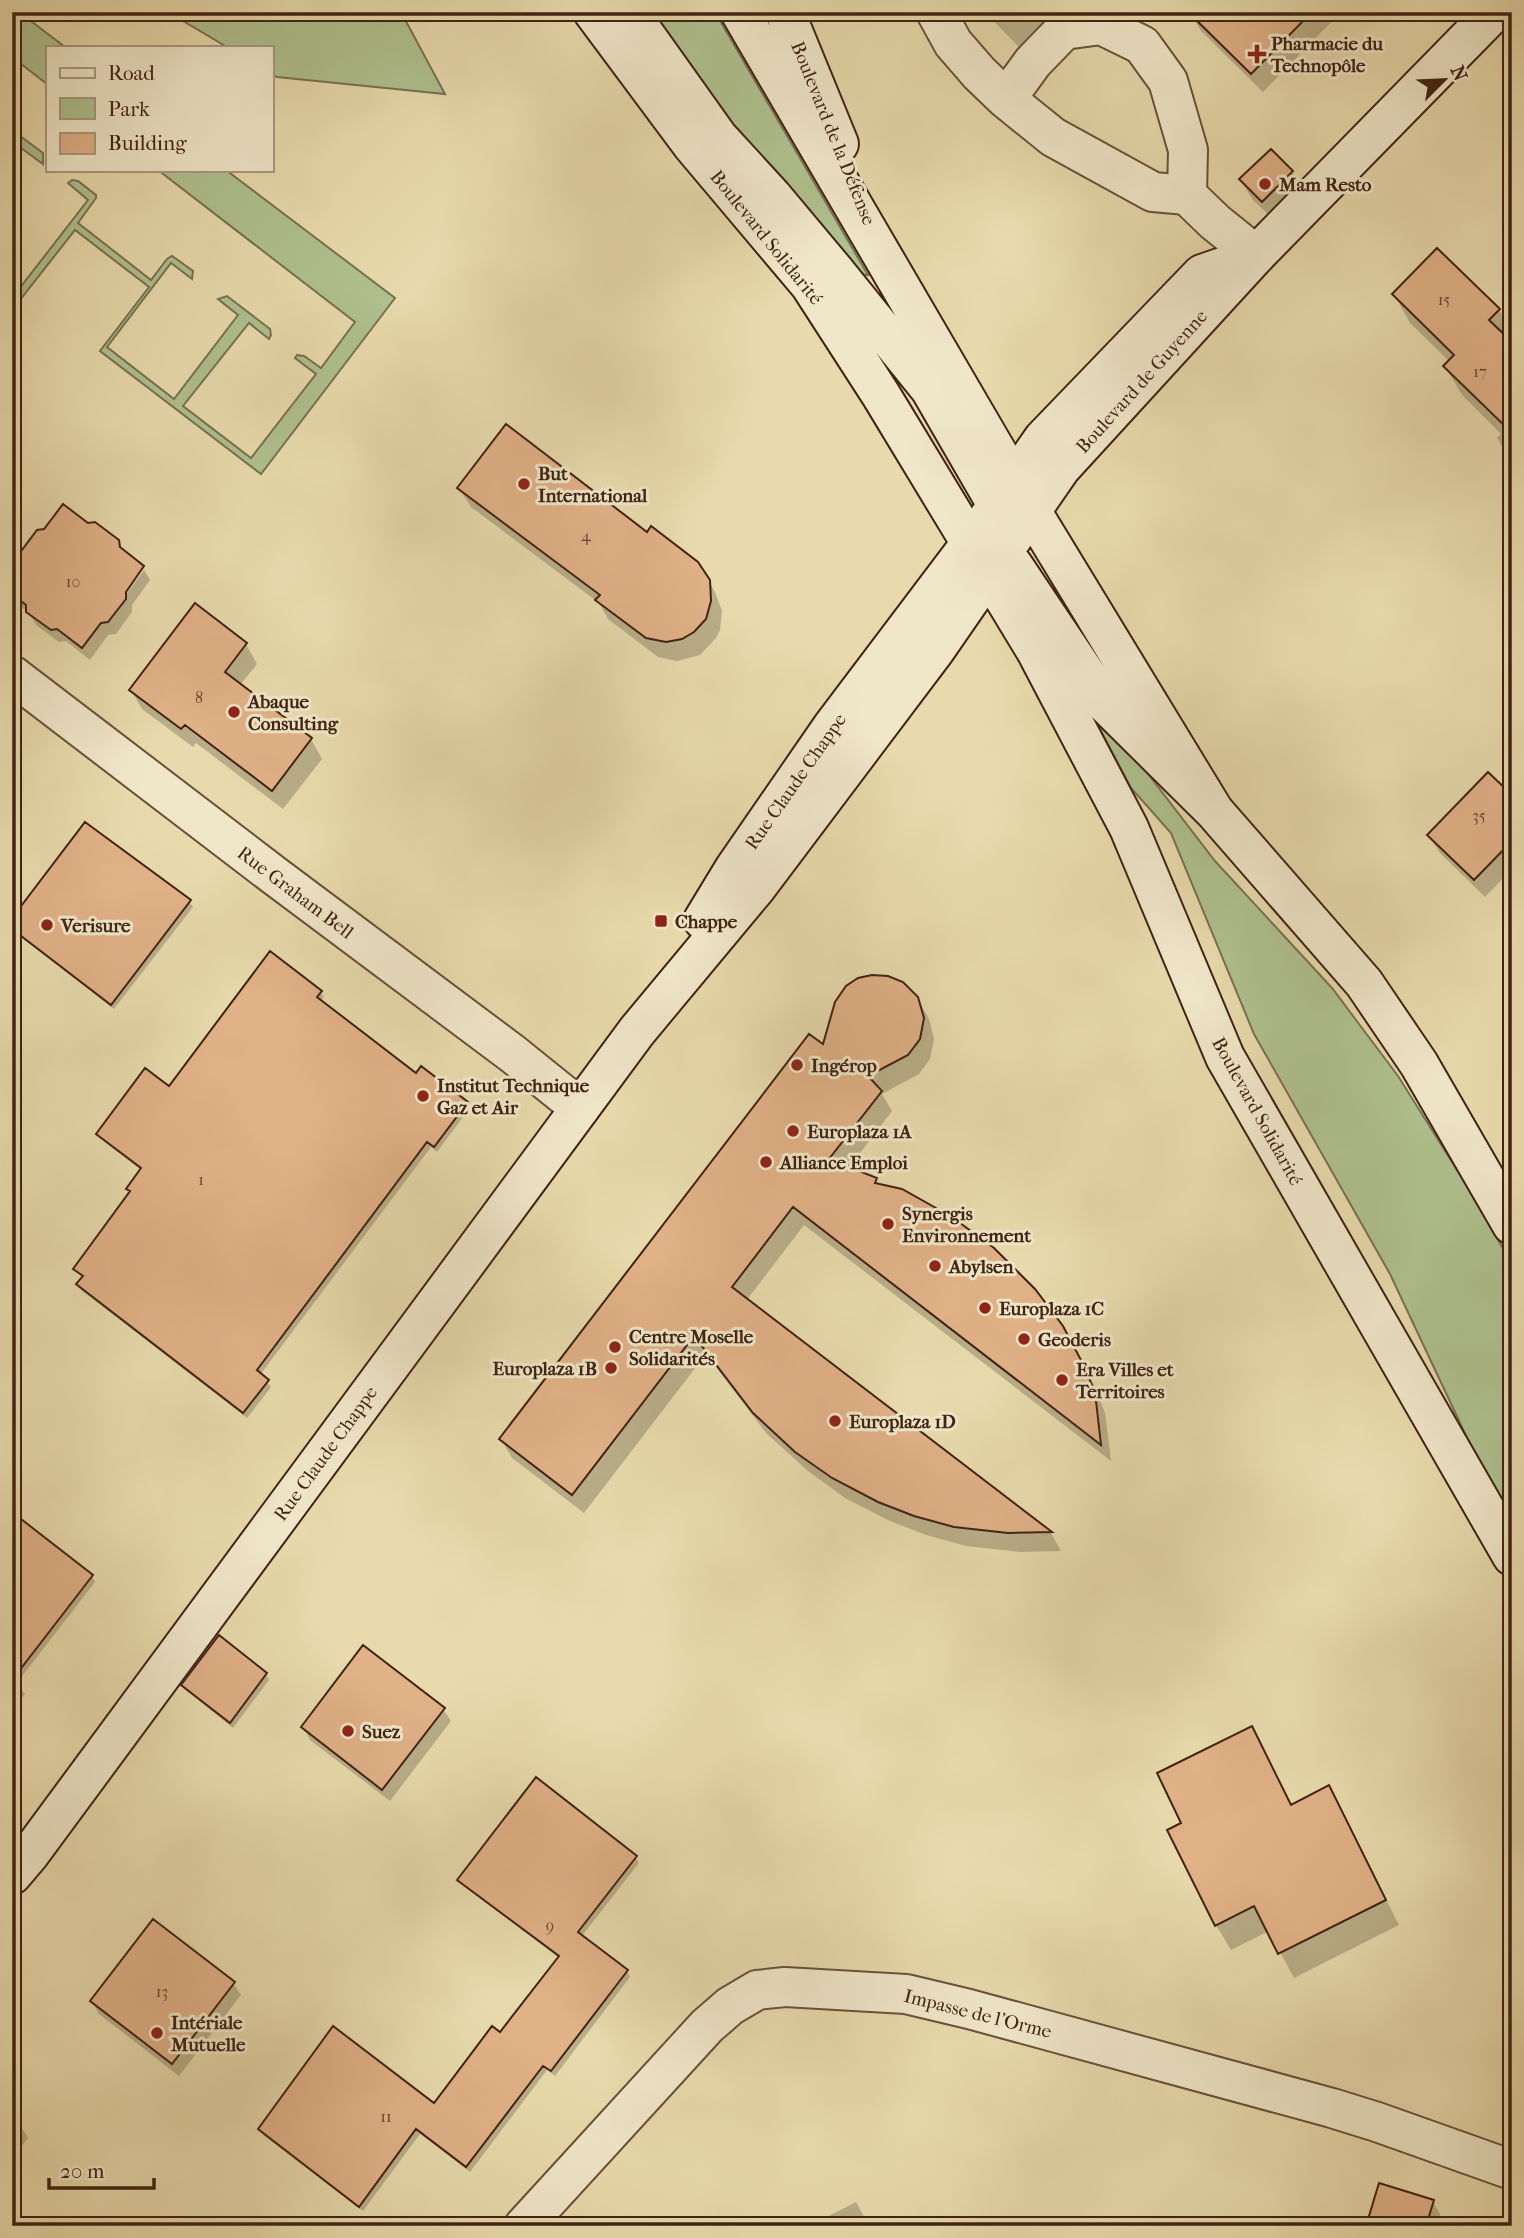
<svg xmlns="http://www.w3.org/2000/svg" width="1524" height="2238" font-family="'IM FELL French Canon',serif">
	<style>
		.green { fill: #afc18f; stroke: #787252; stroke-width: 2 }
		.shadow { fill: #0003 }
		.building { fill: #e1b188; stroke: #402314; stroke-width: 2 }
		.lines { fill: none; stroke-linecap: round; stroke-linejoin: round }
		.street-casing { stroke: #6a513a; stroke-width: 42 }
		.secondary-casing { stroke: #402314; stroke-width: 42 }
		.street { stroke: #f0e7c9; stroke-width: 38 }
		.secondary { stroke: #f0e7c9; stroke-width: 38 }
		.poi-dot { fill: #8f2418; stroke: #f0e7c9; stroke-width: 2.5 }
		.labels { text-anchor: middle; stroke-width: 6; stroke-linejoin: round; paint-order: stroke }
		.number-label { font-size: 16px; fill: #684631 }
		.poi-label { font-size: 19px; font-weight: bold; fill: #402314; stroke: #f0e7c9; text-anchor: start }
		.street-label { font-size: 19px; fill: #402314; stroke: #f0e7c9 }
	</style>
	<rect width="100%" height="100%" fill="#e8daac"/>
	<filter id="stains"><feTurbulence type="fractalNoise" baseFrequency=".00286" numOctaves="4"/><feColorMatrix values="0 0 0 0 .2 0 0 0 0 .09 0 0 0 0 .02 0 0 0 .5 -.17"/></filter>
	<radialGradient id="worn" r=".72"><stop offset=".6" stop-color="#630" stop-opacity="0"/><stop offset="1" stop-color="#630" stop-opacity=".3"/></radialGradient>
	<path class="green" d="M12 12H19L65 47H47V84L12 57Z
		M168 12H401L445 94 277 77 271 74V47H227Z
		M648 12H715L868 275 855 274 728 120Z
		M12 130 43 153V164L21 148 12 159V152L18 145 12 140Z
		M158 170H226L395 298 261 474 100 351 149 287 75 230 12 310V298L88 200 68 183 72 180 78 181 96 195V198L78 223 151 280 167 259 172 256 193 271 192 279 171 263 107 347 174 399 238 315 218 299 227 296 270 329 271 335 269 339 249 323 183 406 251 458 316 374 295 358 297 355 304 356 321 368 355 322Z
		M1099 710 1215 861 1332 988 1398 1076 1464 1181 1512 1264V1520L1469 1442 1390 1274 1254 1034 1171 833 1131 788 1091 712Z"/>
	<path class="shadow" d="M985 12H1110L1062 62 1037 66Z
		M1190 12H1341L1263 92 1201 31Z
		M1292 172 1303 191 1274 220 1252 199 1241 180Z
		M1394 294 1499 310 1512 332V465L1497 438 1501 434 1462 395 1445 366 1450 362 1410 323Z
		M459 488 648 535 703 571 715 592 722 611 720 630 716 638 700 655 677 661 658 657 608 619 599 603 471 507Z
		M88 525 117 541 124 552 144 569H140L119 598 122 600 144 570 150 580 132 605V612L116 634 108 635 90 660 66 641 59 642 36 625 29 613 12 600V573Z
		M246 644 257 664 240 685 311 739 322 759 283 809 196 743 193 747 142 709 131 690Z
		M1512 773V869L1485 897 1440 853 1429 835 1500 785Z
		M12 791 16 798 12 803Z
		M189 902 193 907 114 1009 12 930V921Z
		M320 992 324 997 320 1002 416 1075 466 1104 469 1109 437 1152 431 1147 260 1375 271 1387 247 1418 81 1290 78 1284 83 1278 75 1269 131 1193 128 1189 142 1171 101 1139 98 1134Z
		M917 998 929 1019 934 1039 930 1059 919 1074 882 1094 892 1111 848 1169 875 1179 879 1186 1061 1327 1093 1383 1105 1413 1111 1461 804 1225 746 1301 1051 1533 1061 1551 1020 1552 966 1546 926 1535 890 1521 845 1498 808 1471 766 1433 706 1354 584 1513 512 1458 501 1439 824 1047Z
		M12 1515 92 1576 95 1582 16 1684 25 1694 12 1711Z
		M266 1674 269 1680 233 1728 187 1691 183 1685Z
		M443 1709 451 1721 390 1801 310 1740 303 1727Z
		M1251 1728 1292 1806 1342 1813 1399 1925 1294 1978 1269 1931 1231 1950 1216 1925 1183 1824Z
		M635 1857 639 1863 581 1937 627 1971 630 1977 555 2076 547 2070 470 2172 420 2134 363 2211 263 2135 260 2129 434 2106 500 2035 559 1958 463 1885 459 1880Z
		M233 1983 241 1995 179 2076 99 2014 92 2001Z
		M12 2112 28 2138 12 2159Z
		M856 2202 869 2226H809Z
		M1433 2202 1440 2214 1437 2226H1368Z"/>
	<path class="building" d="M1188 12H1312L1251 74Z
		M1271 149 1293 171 1262 202 1239 179Z
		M1437 248 1500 309 1489 320 1512 342V433L1443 366 1454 355 1392 294Z
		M506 424 647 532 651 526 698 562 710 580 711 601 706 619 694 632 682 639 666 642 646 638 595 600 600 595 457 488Z
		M63 504 88 523 95 522 119 540 120 547 144 566 126 592V599L108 622 101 623 82 648 57 629 51 630 26 612V605L12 594V570L20 560 19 554 37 530 44 529Z
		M195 603 247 643 225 672 312 738 272 791 185 725 181 729 129 690Z
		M1488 772 1512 795V841L1474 880 1427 835Z
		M85 822 191 900 111 1005 12 929V918Z
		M270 951 322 991 317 997 416 1073 421 1066 468 1102 434 1147 427 1142 257 1370 269 1380 243 1413 76 1284 83 1276 73 1269 130 1191 126 1189 141 1168 96 1134 145 1068 169 1086Z
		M872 975 888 976 903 982 918 997 924 1018 920 1039 908 1055 868 1076 882 1091 829 1159 877 1178 875 1183 902 1189 952 1217 994 1248 1035 1289 1063 1326 1082 1362 1095 1392 1101 1445 793 1207 732 1287 1052 1532 1008 1533 954 1527 914 1516 878 1502 832 1478 795 1452 753 1413 694 1336 572 1495 499 1439 809 1034 823 1044 835 1002 846 986 858 978Z
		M12 1512 93 1575 12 1680Z
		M219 1635 267 1673 230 1723 181 1685Z
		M363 1645 445 1708 382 1790 301 1727Z
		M1252 1726 1291 1805 1329 1785 1386 1900 1278 1954 1254 1906 1215 1926 1167 1830 1181 1823 1157 1773Z
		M536 1777 637 1856 578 1932 628 1970 551 2071 543 2066 466 2167 416 2129 359 2207 258 2129 333 2026 434 2103 492 2026 500 2032 559 1956 457 1880Z
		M153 1919 235 1982 172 2064 90 2001Z
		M1379 2183 1434 2200 1426 2226H1366Z"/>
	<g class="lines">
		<g class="street-casing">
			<path id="street" d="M936 12 953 43 979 73 1006 99 1053 137 1153 192 1187 195 1215 222 1256 255
				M1006 99 1033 62 1064 30 1101 25 1142 45 1168 81 1188 150 1187 195
				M12 675 275 876 513 1054 580 1108
				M524 2226 707 2026 730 2006 757 1990 785 1987 906 1994 969 2009 1332 2108 1377 2122 1512 2170"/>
		</g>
		<g class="secondary-casing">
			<path id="secondary" d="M593 12 692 145 810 285 881 395 1036 651 1129 828 1225 1057 1512 1556
				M629 12 718 137 772 196 834 270 930 389 997 505 1020 509
				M740 12 1032 512 1214 811
				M785 12 839 144
				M1013 565 1106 704 1214 811 1364 983 1419 1064 1512 1225
				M703 920 734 869 832 727 971 543 1043 439 1202 274 1251 257
				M12 1875 29 1855 637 1031 756 888 936 649 1061 468 1256 255 1494 12"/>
		</g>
		<use href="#street" class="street"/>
		<use href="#secondary" class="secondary"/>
	</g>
	<g class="poi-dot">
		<path d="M1253.5 43.5h7v7h7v7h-7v7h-7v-7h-7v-7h7z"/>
		<circle cx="1265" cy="184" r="7"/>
		<circle cx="524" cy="484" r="7"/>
		<circle cx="234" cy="712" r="7"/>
		<rect x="654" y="914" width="14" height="14" rx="3.5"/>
		<circle cx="47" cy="925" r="7"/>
		<circle cx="797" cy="1065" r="7"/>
		<circle cx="423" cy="1096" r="7"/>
		<circle cx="793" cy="1131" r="7"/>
		<circle cx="766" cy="1162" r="7"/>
		<circle cx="888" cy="1224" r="7"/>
		<circle cx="935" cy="1266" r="7"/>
		<circle cx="985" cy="1308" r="7"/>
		<circle cx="1024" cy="1339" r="7"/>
		<circle cx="615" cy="1347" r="7"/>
		<circle cx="611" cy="1368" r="7"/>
		<circle cx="1062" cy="1380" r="7"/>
		<circle cx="835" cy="1421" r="7"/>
		<circle cx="348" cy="1731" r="7"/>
		<circle cx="157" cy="2033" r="7"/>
	</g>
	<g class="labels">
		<g class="number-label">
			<text x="1444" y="305">15</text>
			<text x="1480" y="377">17</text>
			<text x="586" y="541">4</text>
			<text x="73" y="587">10</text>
			<text x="199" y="703">8</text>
			<text x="1479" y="821">35</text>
			<text x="201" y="1185">1</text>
			<text x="550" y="1931">9</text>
			<text x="162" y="1997">13</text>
			<text x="386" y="2122">11</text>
		</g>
		<g class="poi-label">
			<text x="1271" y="50">Pharmacie du<tspan x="1271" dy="22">Technopôle</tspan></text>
			<text x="1279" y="191">Mam Resto</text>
			<text x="538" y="480">But<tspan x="538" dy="22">International</tspan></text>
			<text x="248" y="708">Abaque<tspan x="248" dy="22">Consulting</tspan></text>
			<text x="675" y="928">Chappe</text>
			<text x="61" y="932">Verisure</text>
			<text x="811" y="1072">Ingérop</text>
			<text x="437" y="1092">Institut Technique<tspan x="437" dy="22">Gaz et Air</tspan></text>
			<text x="807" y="1138">Europlaza 1A</text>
			<text x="780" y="1169">Alliance Emploi</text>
			<text x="902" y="1220">Synergis<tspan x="902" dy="22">Environnement</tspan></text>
			<text x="949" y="1273">Abylsen</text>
			<text x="999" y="1315">Europlaza 1C</text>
			<text x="629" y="1343">Centre Moselle<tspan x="629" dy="22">Solidarités</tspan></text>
			<text x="1038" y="1346">Geoderis</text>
			<text x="597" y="1375" text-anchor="end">Europlaza 1B</text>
			<text x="1076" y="1376">Era Villes et<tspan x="1076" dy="22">Territoires</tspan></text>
			<text x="849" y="1428">Europlaza 1D</text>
			<text x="362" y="1738">Suez</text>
			<text x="171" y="2029">Intériale<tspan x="171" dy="22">Mutuelle</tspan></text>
		</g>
		<g class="street-label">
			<text transform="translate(834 133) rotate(68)" y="7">Boulevard de la Défense</text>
			<text transform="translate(767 237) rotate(51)" y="7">Boulevard Solidarité</text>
			<text transform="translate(1141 381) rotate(-48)" y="7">Boulevard de Guyenne</text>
			<text transform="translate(795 781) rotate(-55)" y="7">Rue Claude Chappe</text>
			<text transform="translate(296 892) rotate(37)" y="7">Rue Graham Bell</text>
			<text transform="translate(1258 1111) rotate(61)" y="7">Boulevard Solidarité</text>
			<text transform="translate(325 1453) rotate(-54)" y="7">Rue Claude Chappe</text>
			<text transform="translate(978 2013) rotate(14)" y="7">Impasse de l'Orme</text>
		</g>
	</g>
	<rect width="1524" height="2238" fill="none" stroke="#e8daac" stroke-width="42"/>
	<rect x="14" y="14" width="1496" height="2210" fill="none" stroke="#402314" stroke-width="3.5"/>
	<rect x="21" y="21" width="1482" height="2196" fill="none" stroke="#402314" stroke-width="2"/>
	<rect x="46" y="46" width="228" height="126" fill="#f0e7c9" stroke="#aa9981" stroke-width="2"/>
	<rect x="60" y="68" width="35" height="10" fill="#f0e7c9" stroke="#aa9981" stroke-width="2"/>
	<text x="108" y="80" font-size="21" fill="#402314">Road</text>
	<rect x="60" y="98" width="35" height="21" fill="#afc18f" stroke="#aa9981" stroke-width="2"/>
	<text x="108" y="116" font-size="21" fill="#402314">Park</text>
	<rect x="60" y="133" width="35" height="21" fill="#e1b188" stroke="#aa9981" stroke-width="2"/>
	<text x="108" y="150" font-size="21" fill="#402314">Building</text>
	<g transform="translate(1444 80) rotate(66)" stroke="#f0e7c9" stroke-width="5" paint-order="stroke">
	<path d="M0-5L12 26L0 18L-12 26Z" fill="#402314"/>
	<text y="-10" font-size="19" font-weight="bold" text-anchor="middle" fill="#402314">N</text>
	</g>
	<path d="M49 2178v10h105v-10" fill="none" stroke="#402314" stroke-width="3.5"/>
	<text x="60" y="2178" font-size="21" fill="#402314" stroke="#f0e7c9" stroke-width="5" paint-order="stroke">20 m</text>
	<rect width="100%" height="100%" filter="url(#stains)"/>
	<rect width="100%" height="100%" fill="url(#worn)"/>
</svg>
